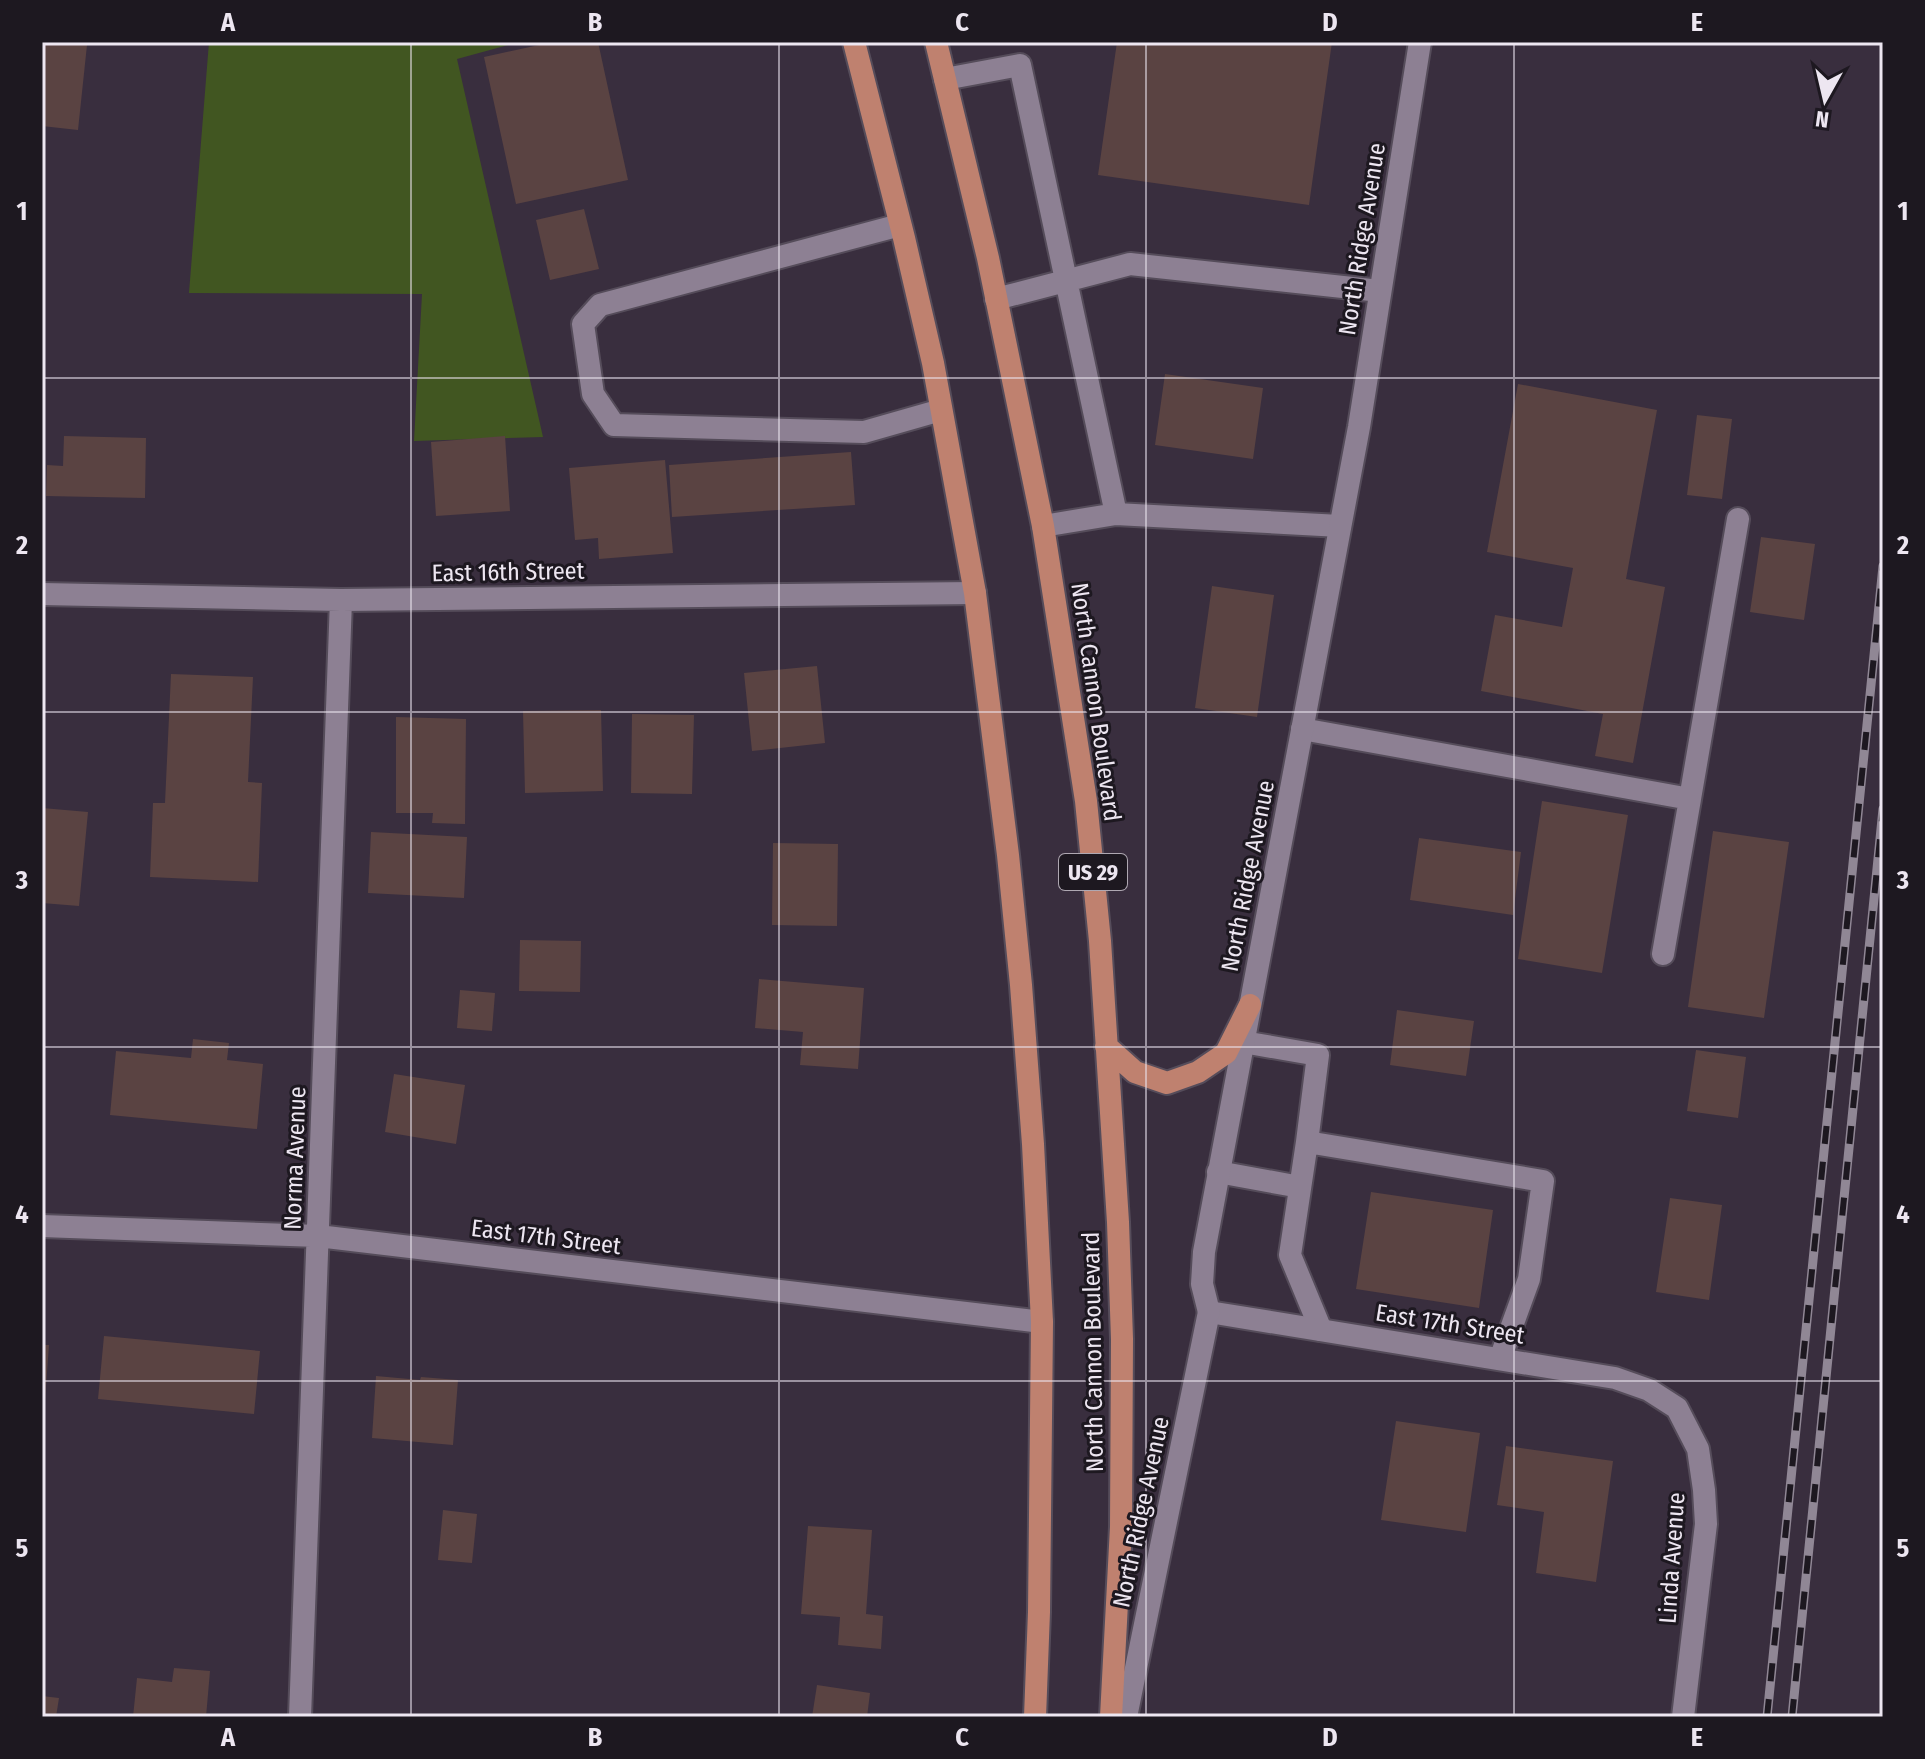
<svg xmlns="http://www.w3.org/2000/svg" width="1925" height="1759" font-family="'Fira Sans Condensed',sans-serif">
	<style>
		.green { fill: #415621 }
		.building { fill: #5a4342 }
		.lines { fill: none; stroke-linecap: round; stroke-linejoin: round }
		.service-casing { stroke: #554c5a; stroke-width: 26 }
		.minor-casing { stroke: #554c5a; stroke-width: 26 }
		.tertiary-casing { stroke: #554c5a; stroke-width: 26 }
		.primary-casing { stroke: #554c5a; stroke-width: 26 }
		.service { stroke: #8d8093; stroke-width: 22 }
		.minor { stroke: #8d8093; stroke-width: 22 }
		.tertiary { stroke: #8d8093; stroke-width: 22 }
		.primary { stroke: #bf816f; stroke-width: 22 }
		.rail-casing { stroke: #908795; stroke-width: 9 }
		.rail { stroke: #1d1820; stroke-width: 6; stroke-dasharray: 18; stroke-linecap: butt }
		.grid { fill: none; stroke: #ede6f1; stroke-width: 2; stroke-opacity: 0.55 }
		.labels { text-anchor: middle; stroke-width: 6; stroke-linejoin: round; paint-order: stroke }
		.shield { fill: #1d1820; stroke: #afa8b2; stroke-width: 2 }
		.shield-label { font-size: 22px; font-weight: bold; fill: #ede6f1 }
		.street-label { font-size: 24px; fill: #ede6f1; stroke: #1d1820 }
		.neatline { fill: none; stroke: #ede6f1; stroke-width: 3 }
		.grid-label { font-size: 26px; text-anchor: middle; font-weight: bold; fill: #ede6f1 }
	</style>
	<rect width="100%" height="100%" fill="#392e3e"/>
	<path class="green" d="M209 42H519L457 59 543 437 414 441 422 294 189 293Z"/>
	<path class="building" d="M42 42 87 45 78 130 42 126V91L44 72H42Z
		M553 42H598L628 180 516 204 484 57Z
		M1117 42H1332L1309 205 1098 175Z
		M584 209 599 269 550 280 536 220Z
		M1165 374 1263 388 1253 459 1155 445Z
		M1518 384 1657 410 1626 579 1665 587 1633 763 1595 756 1603 714 1481 691 1495 615 1562 627 1573 568 1487 552Z
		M1697 415 1732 419 1722 499 1687 495Z
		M64 436 146 438 145 498 46 496 47 465 63 466Z
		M505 436 510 511 436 516 431 442Z
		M851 452 855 505 672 517 669 465Z
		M665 460 673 553 599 559 598 538 575 540 569 468Z
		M1761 537 1815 544 1804 620 1750 612Z
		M1212 586 1274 595 1257 717 1195 708Z
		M817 666 825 743 752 751 744 673Z
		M171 674 253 677 248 782 262 783 258 882 150 877 153 803H165Z
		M601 710 603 791 525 793 523 711Z
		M632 714 694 715 692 794 631 793Z
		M396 717 466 719 465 824 432 823 433 813H396Z
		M1542 801 1628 815 1602 973 1518 959Z
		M42 808 88 812 79 906 42 903Z
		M1713 831 1789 842 1764 1018 1688 1007Z
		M371 832 467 837 464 898 368 893Z
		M1419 838 1521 852 1513 915 1410 900Z
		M773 843 838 844 837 926 772 925Z
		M520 940 581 941 580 992 519 991Z
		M759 979 864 988 858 1069 800 1065 803 1032 755 1028Z
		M460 990 495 993 492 1031 457 1028Z
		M1397 1010 1474 1021 1466 1076 1390 1065Z
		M193 1039 229 1043 227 1060 263 1064 257 1129 110 1115 116 1051 191 1058Z
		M1696 1050 1746 1057 1738 1118 1687 1111Z
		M394 1074 465 1085 456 1144 385 1132Z
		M1371 1192 1493 1210 1479 1308 1356 1289Z
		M1670 1198 1722 1205 1709 1300 1656 1292Z
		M104 1336 260 1351 254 1414 98 1399Z
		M42 1345H49L44 1414H42Z
		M376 1376 420 1380 421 1377 458 1380 453 1445 372 1438Z
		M1396 1421 1480 1433 1466 1532 1381 1520Z
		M1506 1446 1613 1461 1596 1582 1536 1573 1544 1512 1497 1505Z
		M443 1510 477 1514 472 1563 438 1560Z
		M808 1526 872 1530 866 1614 883 1616 881 1649 838 1645 840 1617 801 1614Z
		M174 1668 210 1671 206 1717H133L137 1678 172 1682Z
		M817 1685 870 1693 867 1717H812Z
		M42 1696 59 1698 56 1717H42Z"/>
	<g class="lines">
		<g class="service-casing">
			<path id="service" d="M945 79 1020 65 1116 514 1043 526
				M900 225 600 305 583 324 593 394 614 425 864 432 941 410
				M996 299 1130 264 1380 291
				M1116 514 1340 526
				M1302 729 1690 799 1663 954
				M1690 799 1738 519
				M1243 1042 1318 1055 1307 1142
				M1218 1172 1300 1187
				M1321 1330 1290 1255 1307 1142 1543 1181 1529 1279 1500 1359"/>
		</g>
		<g class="minor-casing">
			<path id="minor" d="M42 594 341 600 975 593
				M42 1226 318 1236 1042 1322
				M300 1717 341 600
				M1126 1717 1209 1312 1615 1378 1649 1390 1677 1408 1698 1449 1704 1490 1706 1524 1683 1717"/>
		</g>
		<g class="tertiary-casing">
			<path id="tertiary" d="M1209 1312 1202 1284 1204 1252 1359 427 1420 42"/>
		</g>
		<g class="primary-casing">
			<path id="primary" d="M854 42 904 238 933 363 975 593 1008 855 1021 985 1033 1144 1042 1322 1039 1612 1035 1717
				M936 42 988 258 1043 526 1086 801 1100 941 1118 1222 1122 1339 1121 1527 1111 1717
				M1106 1046 1135 1072 1167 1083 1198 1072 1226 1053 1250 1005"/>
		</g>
		<use href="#service" class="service"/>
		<use href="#minor" class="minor"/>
		<use href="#tertiary" class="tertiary"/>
		<use href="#primary" class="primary"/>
		<g class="rail-casing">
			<path id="rail" d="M1767 1717 1883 566
				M1792 1717 1883 809"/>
		</g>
		<use href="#rail" class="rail"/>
	</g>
	<path class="grid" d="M411 42V1717M779 42V1717M1146 42V1717M1514 42V1717M42 378H1883M42 712H1883M42 1047H1883M42 1381H1883"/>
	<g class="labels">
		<rect class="shield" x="1059" y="854" width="68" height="36" rx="6"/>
		<g class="shield-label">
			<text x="1093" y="880">US 29</text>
		</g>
		<g class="street-label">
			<text transform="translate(1362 239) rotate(-81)" y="8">North Ridge Avenue</text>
			<text transform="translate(508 572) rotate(-1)" y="8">East 16th Street</text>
			<text transform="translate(1096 702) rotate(82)" y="8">North Cannon Boulevard</text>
			<text transform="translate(1248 876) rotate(-79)" y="8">North Ridge Avenue</text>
			<text transform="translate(295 1158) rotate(-88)" y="8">Norma Avenue</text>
			<text transform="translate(546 1237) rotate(7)" y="8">East 17th Street</text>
			<text transform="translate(1450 1324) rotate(9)" y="8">East 17th Street</text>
			<text transform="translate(1093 1352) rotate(-91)" y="8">North Cannon Boulevard</text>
			<text transform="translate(1141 1512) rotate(-78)" y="8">North Ridge Avenue</text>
			<text transform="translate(1672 1558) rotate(-86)" y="8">Linda Avenue</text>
		</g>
	</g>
	<rect width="1925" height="1759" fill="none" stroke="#1d1820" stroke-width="88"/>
	<g transform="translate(1825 100) rotate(188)" stroke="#1d1820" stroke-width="6" paint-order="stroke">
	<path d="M0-6L14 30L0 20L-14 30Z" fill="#ede6f1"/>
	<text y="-12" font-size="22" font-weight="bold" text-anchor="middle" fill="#ede6f1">N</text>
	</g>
	<rect x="44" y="44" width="1837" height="1671" class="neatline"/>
	<g class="grid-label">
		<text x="228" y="31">A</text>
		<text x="595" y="31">B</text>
		<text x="962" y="31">C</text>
		<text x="1330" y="31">D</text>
		<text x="1697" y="31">E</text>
		<text x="22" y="220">1</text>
		<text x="1903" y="220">1</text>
		<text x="22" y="554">2</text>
		<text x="1903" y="554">2</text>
		<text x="22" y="889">3</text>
		<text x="1903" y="889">3</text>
		<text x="22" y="1223">4</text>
		<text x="1903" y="1223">4</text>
		<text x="22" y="1557">5</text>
		<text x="1903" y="1557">5</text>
		<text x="228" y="1746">A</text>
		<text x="595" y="1746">B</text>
		<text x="962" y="1746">C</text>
		<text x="1330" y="1746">D</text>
		<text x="1697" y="1746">E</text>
	</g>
</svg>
